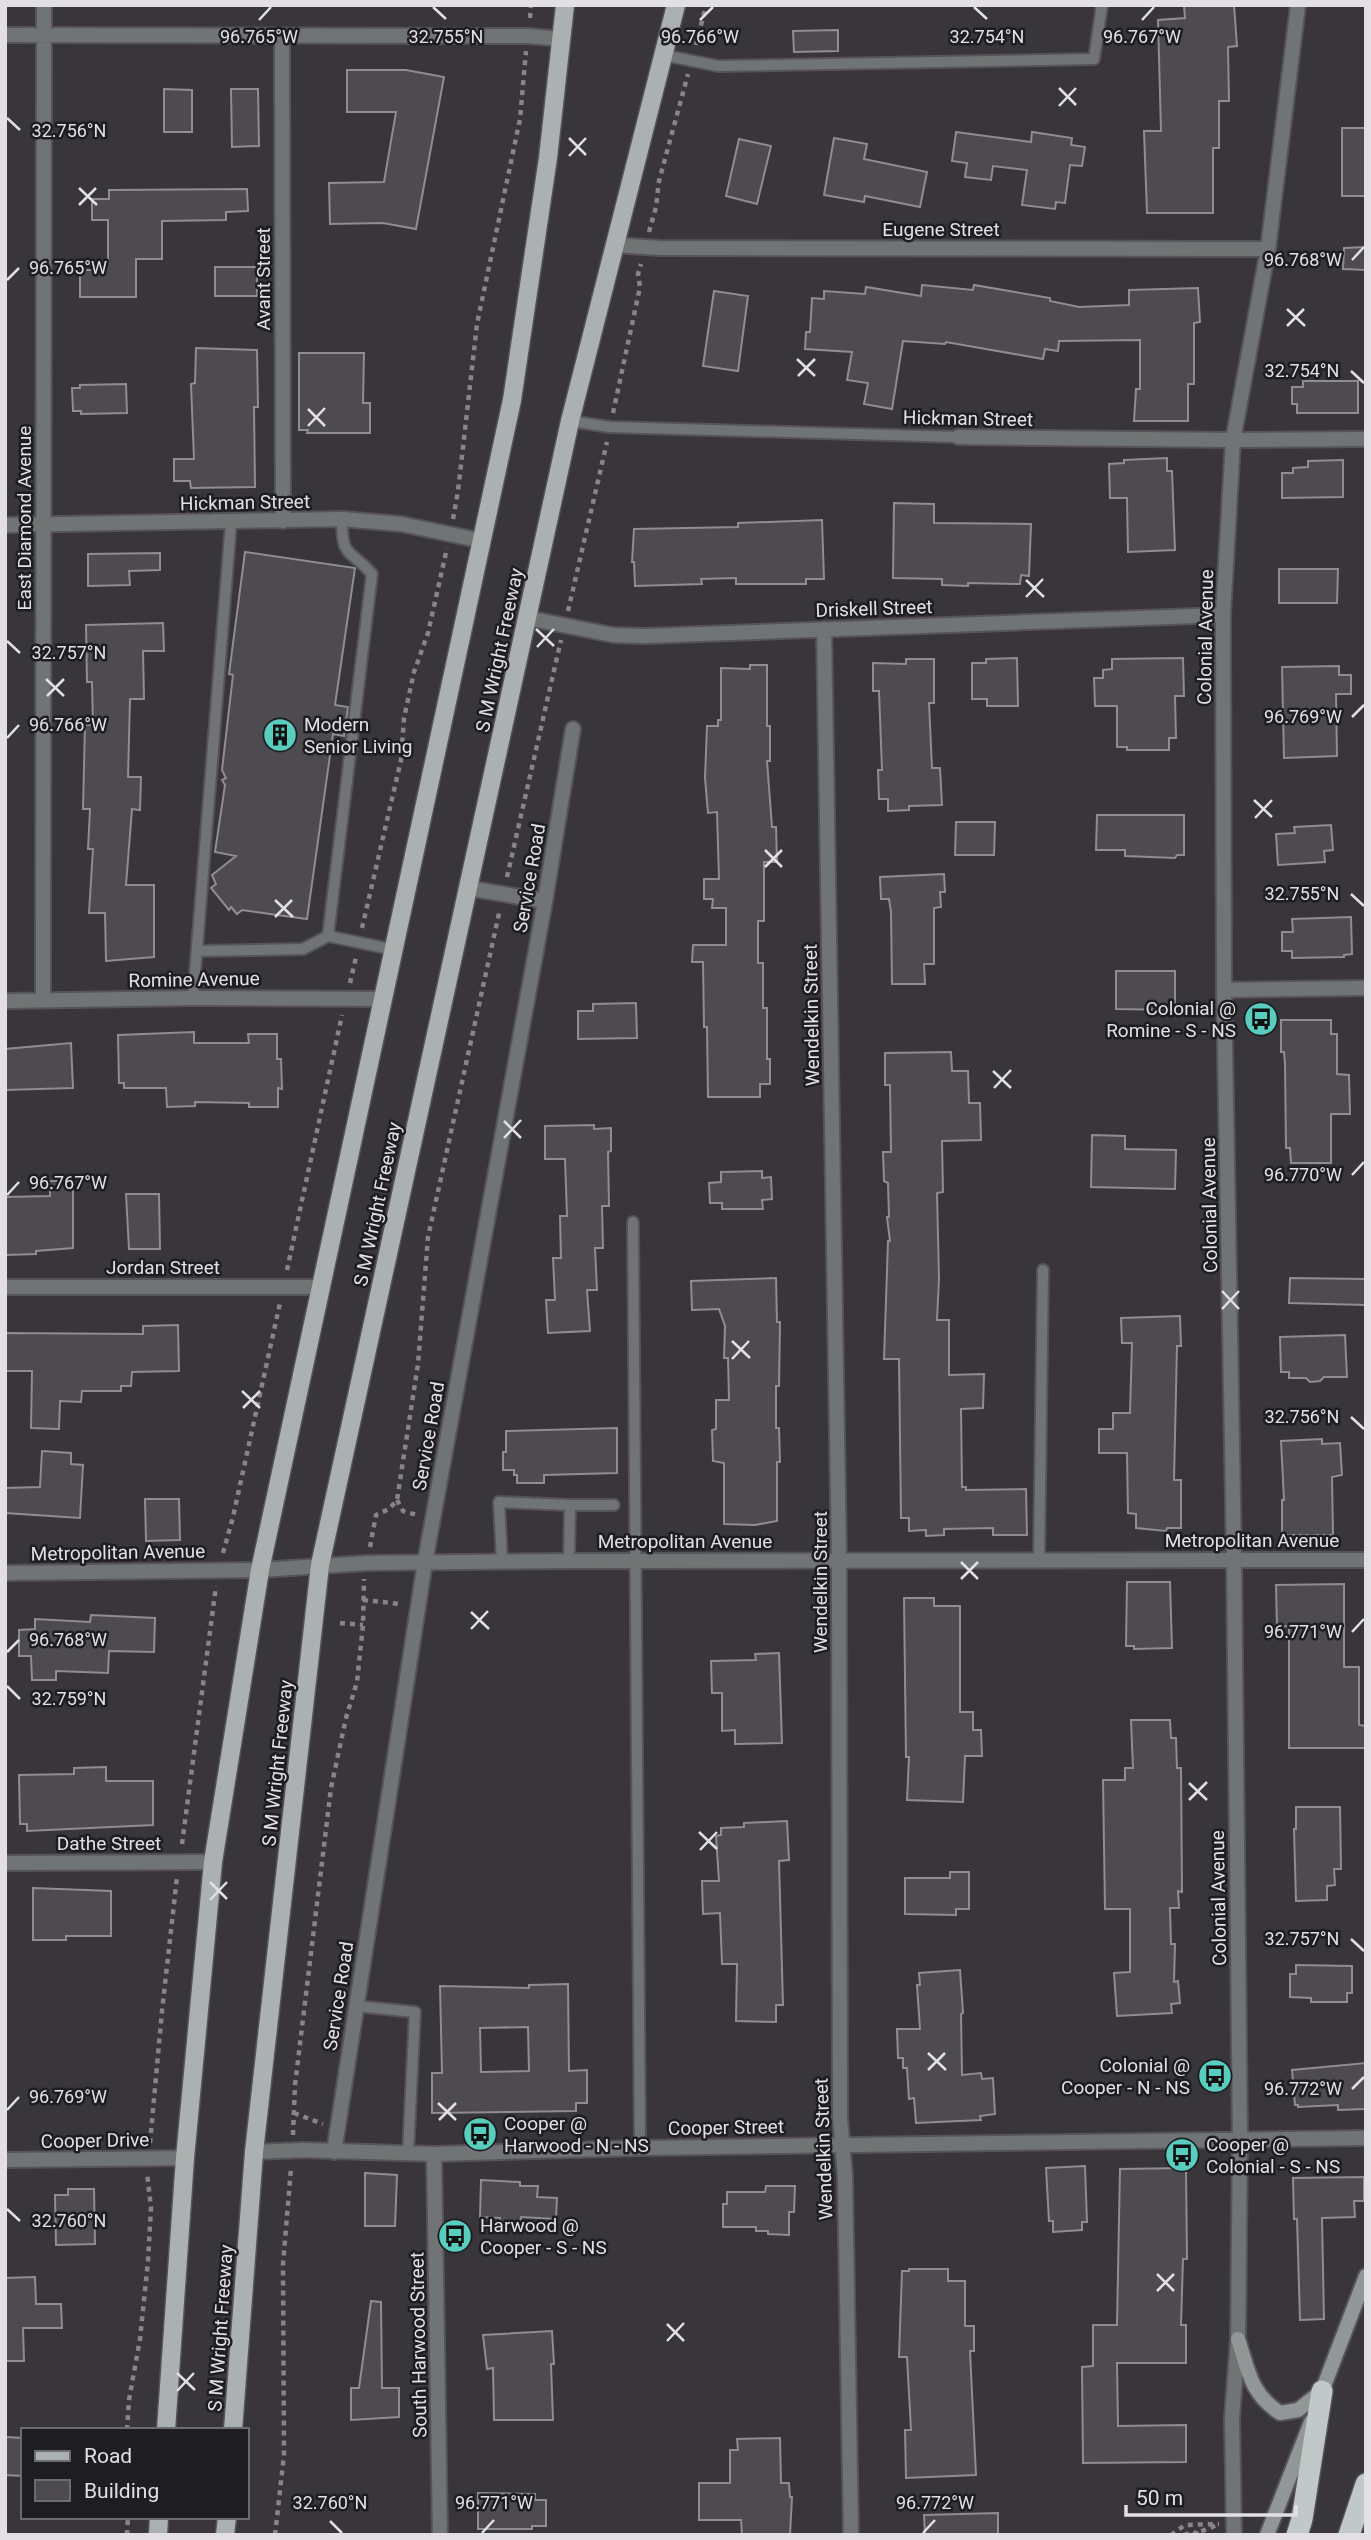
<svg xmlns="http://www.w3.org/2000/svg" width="1371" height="2540" font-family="Roboto,sans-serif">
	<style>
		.building { fill: #4d4a50; stroke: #8f8c92; stroke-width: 2; fill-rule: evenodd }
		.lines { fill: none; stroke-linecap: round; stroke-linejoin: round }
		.service-casing { stroke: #575459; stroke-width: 14 }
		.minor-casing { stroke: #575459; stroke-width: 18 }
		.tertiary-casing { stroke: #575459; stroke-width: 18 }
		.secondary-casing { stroke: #575459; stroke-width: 18 }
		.primary-casing { stroke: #575459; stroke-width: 21 }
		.motorway-casing { stroke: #575459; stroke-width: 24 }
		.path { stroke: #88858a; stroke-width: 4.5; stroke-dasharray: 5 5; stroke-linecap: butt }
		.service { stroke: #717474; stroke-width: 10 }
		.minor { stroke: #717474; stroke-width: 14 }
		.tertiary { stroke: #717474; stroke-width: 14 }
		.secondary { stroke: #919796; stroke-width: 14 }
		.primary { stroke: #aab1b0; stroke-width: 18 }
		.motorway { stroke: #c1c9c8; stroke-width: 21 }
		.path-bridge { stroke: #88858a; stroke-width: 4.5; stroke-dasharray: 5 5; stroke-linecap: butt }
		.ticks { fill: none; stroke: #e2e0e4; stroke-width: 2.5 }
		.labels { text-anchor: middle; stroke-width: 5; stroke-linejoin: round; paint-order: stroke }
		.street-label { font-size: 19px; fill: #e2e0e4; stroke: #1e1d20 }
		.poi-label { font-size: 19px; fill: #e2e0e4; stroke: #1e1d20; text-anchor: start }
		.ticks-label { font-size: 18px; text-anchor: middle; fill: #e2e0e4; stroke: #1e1d20; stroke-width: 5; stroke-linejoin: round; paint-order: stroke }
	</style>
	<rect width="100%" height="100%" fill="#38353b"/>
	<path class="building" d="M1184 5H1234L1237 46 1228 47 1229 101H1219V148H1213V213H1147L1144 131H1161L1158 20 1185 18Z
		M838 30V51L794 52 793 31Z
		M347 70H406L444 77 416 229 383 223 330 224 329 183 384 182 396 112H347Z
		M164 89 192 90V132H164Z
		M231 89H258L259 146 232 147Z
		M1342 128H1366V196H1342Z
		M956 132 1031 142 1032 132 1072 138 1071 145 1085 147 1082 166 1070 165 1065 203 1056 202 1055 209 1022 205 1027 170 993 166 991 180 965 177 967 163 952 161Z
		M834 138 867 144 864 159 927 172 920 207 865 196 864 202 824 195Z
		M739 139 771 146 757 204 726 196Z
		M247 189 248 211 226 212V220L162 221V259H136V297H80V270H98V260L108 262V220H92V199H109V190Z
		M1366 247V270L1343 269 1344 248Z
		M215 267H257V296H215Z
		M922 285 973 290 974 285 1050 298V301L1079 307 1129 305V290L1198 288 1200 322 1194 323V384H1188V421H1134L1136 389H1140V340L1059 341 1058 351 1045 349 1043 359 946 342 945 344 903 341 892 409 864 404 868 383 847 380 852 352 805 349 806 332H810L812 298 824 299V291L865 294 866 287 921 296Z
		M714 291 748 296 738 371 703 366Z
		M196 348 257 350 258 407H254L255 487 191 488 190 481H174V459H194L191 384 195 383Z
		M299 353H364L363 403H370V433H307L308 430H299Z
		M1303 381H1358V413H1297V404H1292V387H1303Z
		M126 384 127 413 81 414V411H73L72 388H80V385Z
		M1167 458V471H1172L1175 550 1128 552 1127 498H1110L1109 464 1124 463V460Z
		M1343 460V497L1282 498V473H1293V468L1308 467V461Z
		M894 503 934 504V523L1031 524 1029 576 1021 575 1020 584 968 583V586L942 585V579L893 578Z
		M822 520 824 579H806V584H736V578L701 579 702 584 635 586 634 562H632L634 529 738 527V523Z
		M245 552 355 568 335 705 348 707 344 736 333 734 307 919 242 910 237 914 231 907 229 910 211 888 216 884 212 875 236 856 215 852 225 785 222 780 226 778 222 770 233 675 229 674Z
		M160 553V570L129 571 130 585 88 586V554Z
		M1279 569H1338L1337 603H1279Z
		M163 623 164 651H143L144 699H130L128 777H141L140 810 132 809 126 885H154V957L106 961 105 913H89L93 849H88L90 809H83L85 725H93L92 682H87L86 625Z
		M1017 658 1018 706H987V699H972V663H986V659Z
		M1183 658 1184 696H1175L1176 738H1169V750H1127V747H1117V706H1095L1094 678H1103V670L1112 669V659Z
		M906 659H934V703H929L932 768H940L942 805 909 806V810L888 811V799H879L878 770H882L879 691H873V663L906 664Z
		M750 665H767V726H770V761H767L772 827H776L777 862H764V921H758V963H763V1008H767V1059H770V1084H760V1097H708L707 1027H704L703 962H692L693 945H726V908H712L713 899H704V879H719L717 812 708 813 705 778 707 726H718V720H721V668L750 669Z
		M1339 666V675H1351V694H1336L1337 756 1284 758 1282 667Z
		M1097 815H1184V855H1177L1175 858 1125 856V850H1096Z
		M956 822H995L994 855H955Z
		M1331 825 1333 850 1324 851 1325 862 1278 865 1276 834 1295 833 1294 827Z
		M944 874 945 892H940L941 907 934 908V964H924L925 984H892L891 912 889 899H881L880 877Z
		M1351 917 1352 954 1344 955V957L1292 958V951H1282V932H1293L1292 919Z
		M1116 971H1175V1010L1116 1009Z
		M636 1003 637 1038 578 1039V1011H593V1004Z
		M1281 1020H1331V1034H1337V1074L1349 1075 1350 1114H1331V1163H1291L1290 1148H1286L1285 1064 1284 1052H1281Z
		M194 1032V1043H249L248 1034H277V1059H281L282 1089 278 1088V1107H249V1103L195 1102V1106L167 1107 166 1088H124V1083H119L118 1035Z
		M71 1043 73 1088 5 1090V1049Z
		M951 1052 952 1071H968L969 1103H980L981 1140 942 1141 943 1192 937 1193 939 1279 937 1320H949V1375L984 1374 983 1408 961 1409 962 1487H966V1490L1026 1489 1027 1535H993V1528L944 1529V1535L926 1536V1530L909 1531V1518H901L899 1359H884L888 1241H890L887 1217H889L888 1183 884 1181 883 1152H891L890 1085H885V1053Z
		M594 1125V1129L611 1128V1151L608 1152 609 1206H602L603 1248H595L597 1290H587L590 1331 548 1333 546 1300H555L553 1258H561L560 1216H567L565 1159H545V1126Z
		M1092 1135 1125 1136V1149L1176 1150 1175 1189 1091 1187Z
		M762 1171V1178L771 1177 772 1199 762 1200 763 1209H722V1203H710L709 1183 721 1182V1172Z
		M50 1181H73V1248L36 1251V1254L6 1255 5 1197 50 1196Z
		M126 1194H159L160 1249H129Z
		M776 1278 777 1322H780L779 1386H776V1428H779L780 1462H777V1521L755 1525 724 1524V1463L713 1461 712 1430 716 1429V1400H729L728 1358H724L725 1326 719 1309 692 1310 691 1281Z
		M1290 1278 1366 1279V1305L1289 1303Z
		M1180 1316 1181 1346H1177L1174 1480H1181V1528H1167L1166 1531 1136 1528V1514L1128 1513 1127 1453H1099V1429H1113V1413H1130L1132 1343H1122L1121 1318Z
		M178 1325 179 1371 132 1372 131 1386H121V1391H82L81 1402 60 1401 59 1429 31 1428 32 1371H5V1333L143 1334V1326Z
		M1345 1335 1347 1377H1324L1320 1381 1310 1382 1306 1378H1289V1372H1281L1280 1337Z
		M617 1428V1473L544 1475V1483H517V1475H514V1470H503V1452H506V1431Z
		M1322 1439V1444L1340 1443 1342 1475 1332 1477 1333 1535H1282V1500H1284L1281 1441Z
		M42 1451 71 1453V1464L83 1465 80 1518 5 1513V1488L40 1487Z
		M145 1499H179L180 1540 146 1541Z
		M1127 1582H1170L1172 1648 1134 1649V1646H1126Z
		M1344 1584V1667H1359V1725L1366 1726V1748H1289V1626L1277 1627 1276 1585Z
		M904 1598H934V1606H960V1712H973V1730H981L982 1756H965L963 1802 907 1800 909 1757H906Z
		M91 1615 155 1618 154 1652 109 1651 108 1673 56 1671V1680H32L31 1656H19V1630L35 1629V1619L90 1622Z
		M779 1653 782 1743 735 1744V1730L722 1731V1693H712L711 1661 756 1660 755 1654Z
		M1131 1720H1170L1171 1738H1176L1177 1768H1181L1182 1892 1178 1891 1179 1908H1170L1171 1944H1175L1174 1982 1178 1981 1180 2003 1171 2004 1172 2013 1117 2016 1114 1973 1130 1972V1909H1105L1103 1780H1125V1768H1133Z
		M106 1767V1781H153V1825L27 1831V1824H20L19 1775 74 1774V1768Z
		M1296 1807H1340L1341 1869H1334L1335 1885 1327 1886V1900L1296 1901 1294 1829H1296Z
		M787 1821 789 1860 779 1861 783 2005H776V2022L736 2021 737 1964H722L720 1913 703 1914 702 1881H719L716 1836 721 1835V1828L744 1827V1823Z
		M950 1872H969V1909H956V1915L905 1914V1878H950Z
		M33 1888 111 1891V1936H66V1940H33Z
		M1296 1965 1352 1966V1993H1347V2002H1311V1998L1290 1997V1974H1296Z
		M960 1970 963 2013 961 2014 962 2075 981 2073 982 2079 993 2078 995 2114 980 2116 981 2120 916 2123 914 2098 909 2099 907 2068H903V2058H898L897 2029H920L917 1985H920L919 1973Z
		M568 1984 569 2071 587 2070V2103H576V2111L432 2113V2073H442L440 1986 529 1988V1985ZM528 2027 529 2071 481 2072 480 2028Z
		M1366 2063V2109L1338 2110V2105L1298 2107V2105H1295L1292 2070Z
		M1085 2166 1087 2222H1082V2230L1053 2232V2221H1049L1046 2168Z
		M1186 2168 1187 2259H1183L1181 2325H1186V2363H1117L1118 2426 1186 2425V2462L1083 2463 1082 2367 1093 2366V2325H1117L1120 2169Z
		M365 2173 397 2175 395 2226H365Z
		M1364 2177V2201H1354L1355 2217 1322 2218 1324 2319 1300 2320 1297 2219H1294L1293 2178Z
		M481 2180 520 2182V2186H538L537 2197 557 2198 556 2219 521 2217 520 2223 500 2221V2218L480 2217Z
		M766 2186H795L794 2212H789V2235L768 2234V2231H756V2227H723V2204H727V2192H765Z
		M68 2189H94L95 2244 56 2245 55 2195H68Z
		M909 2269H948V2281H965V2326H974V2351H970L976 2475 906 2478 905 2430H911L907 2357H899L902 2271H909Z
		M35 2277 36 2304H61L62 2328H23L24 2361H5V2278Z
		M371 2301 381 2302 382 2388H399V2417L351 2420V2388H359Z
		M552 2331 554 2364H551L553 2420H494L493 2368 487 2369 483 2335Z
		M5 2437 23 2438V2476L5 2475Z
		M780 2438 781 2483H789L790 2497H792L790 2535H742L741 2520H699V2483H730V2450H738L737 2439Z
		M478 2493 535 2494V2500H546V2526H532V2529H478Z
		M998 2513V2535H925L924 2515Z"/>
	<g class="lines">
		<g class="service-casing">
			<path id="service" d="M663 55 718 66 1094 59 1102 5
				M570 421 610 427 958 437
				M328 936 372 574C349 547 342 560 342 519
				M198 951 303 949 328 936 395 950
				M193 998 231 523
				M633 1222 640 2148
				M1039 1560 1043 1270
				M502 1561 499 1502 570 1505
				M569 1561 570 1505H614
				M356 2006 415 2012 408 2153"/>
		</g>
		<g class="minor-casing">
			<path id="minor" d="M5 35 528 36 562 39
				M282 36 283 521
				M614 245 660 248 1268 249
				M958 437 1233 440 1366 439
				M5 525 342 519 401 524 483 541
				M527 618 613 635 645 636 1223 615
				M824 629 839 1560 840 2117 845 2176 851 2535
				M467 888 545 901
				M1224 990 1366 988
				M43 1000 44 5
				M5 1001 193 998 384 999
				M5 1287H321
				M5 1863 213 1862
				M254 2152 303 2150 434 2154 640 2148 1366 2138
				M334 2152 425 1562 545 901 573 729
				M434 2154 440 2535
				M5 2160 185 2158
				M1234 2535 1232 2417 1238 2339 1240 2140 1234 1560 1224 990 1223 615 1233 440 1268 249 1298 5"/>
		</g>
		<g class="tertiary-casing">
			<path id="tertiary" d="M5 1573 260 1570 367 1563 569 1561 1366 1560"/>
		</g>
		<g class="secondary-casing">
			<path id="secondary" d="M1238 2339C1249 2372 1250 2393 1280 2413L1298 2410 1322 2391
				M1319 2399 1366 2276
				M1267 2535 1311 2422"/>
		</g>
		<g class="primary-casing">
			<path id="primary" d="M166 2430 185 2158 213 1862 260 1570 512 400 548 158 565 5
				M233 2430 254 2152 320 1565 570 421 676 5
				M158 2535 159 2517
				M225 2535 227 2517"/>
		</g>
		<g class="motorway-casing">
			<path id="motorway" d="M1297 2535 1302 2519 1322 2391
				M1349 2535 1366 2484"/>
		</g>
		<path class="path" d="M530 18 531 5
			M696 45 706 5
			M649 232 656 207 659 181 688 74
			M613 413 640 287 638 274 641 264
			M453 519 458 491 477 324 520 119 526 51
			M568 611 607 442
			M507 877 561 640
			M362 928 401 760 404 718 414 672 428 633 447 548
			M350 983 356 957
			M287 1270 342 1015
			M397 1500 403 1511 417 1515
			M370 1547 376 1515 389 1509 397 1500 418 1364 428 1237 500 909
			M223 1553 233 1517 280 1303
			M363 1600 401 1604
			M340 1623 363 1625
			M182 1844 216 1586
			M294 2113 323 2124
			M293 2135 295 2085 331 1788 346 1718 357 1682 363 1625 364 1579
			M150 2143 162 2011 177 1877
			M127 2430 129 2400 140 2339 148 2261 151 2208 147 2173
			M127 2535 128 2517
			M275 2535 284 2455 283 2264 291 2168
			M1171 2535 1185 2525 1219 2524
			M1192 2535 1217 2525"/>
		<use href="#service" class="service"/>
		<use href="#minor" class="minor"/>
		<use href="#tertiary" class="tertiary"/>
		<use href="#secondary" class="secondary"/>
		<use href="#primary" class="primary"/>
		<use href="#motorway" class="motorway"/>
		<path class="path-bridge" d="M1184 2535 1193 2532 1201 2535"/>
	</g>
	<path class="ticks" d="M433 7 446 19M974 7 987 19M259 20 271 7M700 20 713 7M1142 20 1154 7M1059 88 1076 105M1059 106 1076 88M7 118 20 130M569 138 586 155M569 156 586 138M79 188 97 205M79 205 96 188M1352 260 1364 247M7 280 19 268M1287 309 1305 326M1287 326 1304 309M797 359 815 376M1351 371 1364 383M798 376 815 359M308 409 325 426M308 426 325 408M1026 580 1044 597M1026 597 1043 579M536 629 554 646M7 641 20 653M537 647 554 629M46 679 64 696M47 696 64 679M1352 717 1364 705M7 738 19 725M1254 800 1272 817M1255 818 1272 800M765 850 782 867M765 867 782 850M1351 894 1364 906M275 900 293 917M275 917 292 900M993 1071 1011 1088M994 1088 1011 1070M504 1121 521 1138M504 1138 521 1120M1352 1175 1364 1162M7 1195 19 1182M1222 1291 1239 1309M1222 1309 1239 1291M732 1341 750 1358M732 1359 749 1341M242 1391 260 1408M243 1408 260 1391M1351 1417 1364 1429M961 1562 978 1579M961 1579 978 1562M471 1612 489 1629M471 1629 488 1611M1352 1632 1364 1619M7 1652 19 1640M7 1686 20 1699M1189 1783 1207 1800M1189 1800 1207 1782M699 1832 717 1849M700 1850 717 1832M210 1882 227 1899M210 1900 227 1882M1351 1939 1364 1951M928 2053 946 2070M928 2070 945 2053M1352 2089 1364 2077M438 2103 456 2120M7 2110 19 2097M439 2120 456 2103M7 2209 20 2221M1157 2274 1174 2291M1157 2291 1174 2274M667 2324 684 2341M667 2341 684 2323M177 2373 195 2390M177 2391 194 2373M330 2521 342 2533M482 2533 494 2520M923 2533 935 2520"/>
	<defs>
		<g id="building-disc" transform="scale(1.75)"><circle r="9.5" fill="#59cebf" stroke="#1e1d20"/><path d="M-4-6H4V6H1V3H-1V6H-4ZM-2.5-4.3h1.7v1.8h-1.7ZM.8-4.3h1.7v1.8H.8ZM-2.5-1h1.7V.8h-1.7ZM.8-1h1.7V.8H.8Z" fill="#111"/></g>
		<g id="bus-disc" transform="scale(1.75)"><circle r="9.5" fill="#59cebf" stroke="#1e1d20"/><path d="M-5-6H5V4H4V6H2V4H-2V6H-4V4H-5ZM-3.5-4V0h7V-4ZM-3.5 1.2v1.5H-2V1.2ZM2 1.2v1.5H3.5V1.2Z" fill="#111"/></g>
	</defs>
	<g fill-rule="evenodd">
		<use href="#building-disc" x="280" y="735"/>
		<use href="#bus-disc" x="1261" y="1019"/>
		<use href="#bus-disc" x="1215" y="2076"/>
		<use href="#bus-disc" x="480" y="2134"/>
		<use href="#bus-disc" x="1182" y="2155"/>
		<use href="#bus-disc" x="455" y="2236"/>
	</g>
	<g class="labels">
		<g class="street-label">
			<text x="941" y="236">Eugene Street</text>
			<text transform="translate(263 279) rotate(-90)" y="7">Avant Street</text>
			<text transform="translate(968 418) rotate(1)" y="7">Hickman Street</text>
			<text transform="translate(245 502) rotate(-1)" y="7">Hickman Street</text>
			<text transform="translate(24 518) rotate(-90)" y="7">East Diamond Avenue</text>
			<text transform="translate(874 608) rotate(-2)" y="7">Driskell Street</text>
			<text transform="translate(1205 637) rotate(-89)" y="7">Colonial Avenue</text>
			<text transform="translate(499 650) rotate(-78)" y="7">S M Wright Freeway</text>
			<text transform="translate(529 878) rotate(-80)" y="7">Service Road</text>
			<text transform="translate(194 979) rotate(-1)" y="7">Romine Avenue</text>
			<text transform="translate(811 1015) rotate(-91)" y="7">Wendelkin Street</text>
			<text transform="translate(377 1204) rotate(-78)" y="7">S M Wright Freeway</text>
			<text transform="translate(1209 1205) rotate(-91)" y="7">Colonial Avenue</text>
			<text x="163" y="1274">Jordan Street</text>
			<text transform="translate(428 1436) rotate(-80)" y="7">Service Road</text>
			<text x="1252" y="1547">Metropolitan Avenue</text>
			<text x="685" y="1548">Metropolitan Avenue</text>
			<text transform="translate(118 1552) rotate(-1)" y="7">Metropolitan Avenue</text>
			<text transform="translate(820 1582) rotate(-90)" y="7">Wendelkin Street</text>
			<text transform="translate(277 1763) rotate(-84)" y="7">S M Wright Freeway</text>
			<text x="109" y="1850">Dathe Street</text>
			<text transform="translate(1218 1898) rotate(-91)" y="7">Colonial Avenue</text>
			<text transform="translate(338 1996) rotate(-81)" y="7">Service Road</text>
			<text transform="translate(726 2127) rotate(-1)" y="7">Cooper Street</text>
			<text transform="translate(95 2140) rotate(-1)" y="7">Cooper Drive</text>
			<text transform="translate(823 2149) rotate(-92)" y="7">Wendelkin Street</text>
			<text transform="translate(220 2328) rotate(-86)" y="7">S M Wright Freeway</text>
			<text transform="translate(418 2345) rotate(-91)" y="7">South Harwood Street</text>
		</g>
		<g class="poi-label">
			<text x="304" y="731">Modern<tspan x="304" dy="22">Senior Living</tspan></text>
			<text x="1236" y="1015" text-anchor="end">Colonial @<tspan x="1236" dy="22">Romine - S - NS</tspan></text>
			<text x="1190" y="2072" text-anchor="end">Colonial @<tspan x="1190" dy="22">Cooper - N - NS</tspan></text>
			<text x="504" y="2130">Cooper @<tspan x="504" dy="22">Harwood - N - NS</tspan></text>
			<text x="1206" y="2151">Cooper @<tspan x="1206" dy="22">Colonial - S - NS</tspan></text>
			<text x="480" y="2232">Harwood @<tspan x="480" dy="22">Cooper - S - NS</tspan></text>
		</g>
	</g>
	<g class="ticks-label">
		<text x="446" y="43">32.755°N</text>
		<text x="987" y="43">32.754°N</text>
		<text x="700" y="43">96.766°W</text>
		<text x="259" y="43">96.765°W</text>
		<text x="1142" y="43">96.767°W</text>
		<text x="69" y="137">32.756°N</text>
		<text x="1303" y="266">96.768°W</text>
		<text x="68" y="274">96.765°W</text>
		<text x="1302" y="377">32.754°N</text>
		<text x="69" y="659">32.757°N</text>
		<text x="1303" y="723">96.769°W</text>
		<text x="68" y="731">96.766°W</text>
		<text x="1302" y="900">32.755°N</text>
		<text x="1303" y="1181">96.770°W</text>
		<text x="68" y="1189">96.767°W</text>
		<text x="1302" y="1423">32.756°N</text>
		<text x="1303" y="1638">96.771°W</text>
		<text x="68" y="1646">96.768°W</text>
		<text x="69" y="1705">32.759°N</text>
		<text x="1302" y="1945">32.757°N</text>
		<text x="1303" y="2095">96.772°W</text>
		<text x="68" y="2103">96.769°W</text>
		<text x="69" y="2227">32.760°N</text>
		<text x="494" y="2509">96.771°W</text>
		<text x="935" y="2509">96.772°W</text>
		<text x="330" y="2509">32.760°N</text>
	</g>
	<rect width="1371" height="2540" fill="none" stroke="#e2e0e4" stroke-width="14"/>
	<rect x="21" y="2428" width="228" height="91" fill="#1e1d20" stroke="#6c6b6e" stroke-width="2"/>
	<rect x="35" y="2451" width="35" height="10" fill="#aab1b0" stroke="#6c6b6e" stroke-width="2"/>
	<text x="84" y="2463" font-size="21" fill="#e2e0e4">Road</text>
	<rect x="35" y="2480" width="35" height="21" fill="#4d4a50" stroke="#6c6b6e" stroke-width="2"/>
	<text x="84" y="2498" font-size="21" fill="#e2e0e4">Building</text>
	<path d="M1126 2505v10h170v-10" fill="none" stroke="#e2e0e4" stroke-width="3.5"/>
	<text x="1136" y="2505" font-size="21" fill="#e2e0e4" stroke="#1e1d20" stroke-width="5" paint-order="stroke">50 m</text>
</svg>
